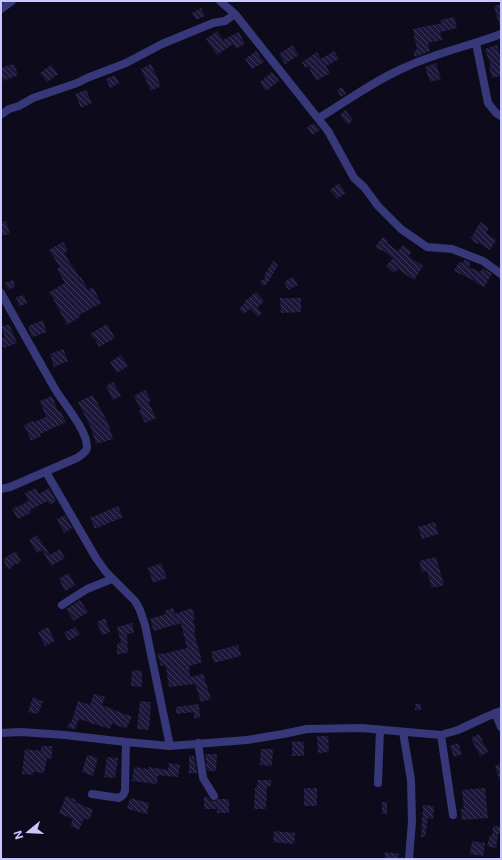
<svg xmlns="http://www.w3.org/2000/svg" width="502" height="860" font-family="Inter,sans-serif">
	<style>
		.building { fill: url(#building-back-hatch) }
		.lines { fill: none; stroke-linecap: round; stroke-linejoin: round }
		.street { stroke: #373879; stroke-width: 8 }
	</style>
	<defs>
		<pattern id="building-back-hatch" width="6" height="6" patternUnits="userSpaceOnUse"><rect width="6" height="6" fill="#1d183b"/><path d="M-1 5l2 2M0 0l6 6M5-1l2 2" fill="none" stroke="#3c3858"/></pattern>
	</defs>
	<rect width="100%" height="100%" fill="#0d0b1b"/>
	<path class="building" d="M501 4V25H499L494 6Z
		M201 8 205 16 196 20 192 13Z
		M454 17 457 28 440 32 442 40 428 43 430 51 415 57 413 51 417 50 413 29 442 23 441 20Z
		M217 31 223 40 239 32 245 44 236 49 233 44 217 55 206 39Z
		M292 45 299 55 285 64 279 54Z
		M497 45 501 58V76L492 78 489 67H491L485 49Z
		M256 51 264 62 252 69 245 59Z
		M334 51 339 59 326 66 330 73 316 81 308 66 305 68 302 62 317 52 321 59Z
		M436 63 441 79 430 82 425 67Z
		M14 64 18 75 3 81 1 75V68Z
		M151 64 161 86 151 91 141 69Z
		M51 65 58 74 47 82 40 73Z
		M272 72 279 81 266 91 260 82Z
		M115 75 119 83 110 88 106 79Z
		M342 87 346 94 341 97 337 90Z
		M86 90 92 103 81 108 75 94Z
		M345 110 353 120 348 125 340 115Z
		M314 123 320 130 312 135 307 127Z
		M339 183 346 193 337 199 330 190Z
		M6 221 10 234 1 236V222Z
		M480 222 489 228 486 233 496 240 490 250 479 243 478 244 472 241 473 239 471 238Z
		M383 237 388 241 387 243 398 251 403 245 412 252 408 256 423 266 414 280 398 269 394 273 386 266 393 258 382 250 381 251 375 247Z
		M63 242 68 250 64 253 80 278 81 277 88 290 93 287 101 303 79 315 80 317 67 325 52 296 48 293 65 283 57 269 60 267 49 250Z
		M464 260 471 262 469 267 480 272 483 268 492 274 484 287 475 282V281L454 271 459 262 462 263Z
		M273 261 278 265 267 284 264 286 260 282 266 277 264 276Z
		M293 277 298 285 288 290 284 282Z
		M13 280 15 287 8 290 5 283Z
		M256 292 264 301 257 308 262 313 258 317 250 309 244 314 239 309 245 303 244 302Z
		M24 295 27 304 19 306 16 297Z
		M280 298H301V312L281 313Z
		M43 320 47 332 32 337 28 326Z
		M9 324 17 343 4 348 1 339 5 337 1 327Z
		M107 324 115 338 99 347 94 337 93 338 90 334Z
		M63 349 68 361 54 367 50 354Z
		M121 355 128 366 117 373 110 362Z
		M113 382 121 396 113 400 106 386Z
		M145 390 151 400 148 402 156 418 145 423 139 411 141 410 134 396Z
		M93 395 108 423 113 439 96 444 91 428 78 402Z
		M52 396 58 411H60L66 422 40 434 41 436 31 441 24 425 33 421 34 422 46 417 40 401Z
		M36 488 39 494 49 488 56 501 50 505 47 501 30 510 31 513 18 519 12 509 29 501 25 493Z
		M118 506 123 517 95 529 90 518Z
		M65 515 72 528 64 533 57 519Z
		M435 522 438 534 422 539 418 527Z
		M37 535 50 555 60 549 65 558 51 566 42 550 37 553 29 540Z
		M16 551 21 562 12 566 13 567 8 570 3 559Z
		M436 557 444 585 432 588 427 571 422 572 419 561Z
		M161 563 167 578 153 583 148 568Z
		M69 573 75 585 65 591 59 579Z
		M80 600 88 612 74 621 66 609Z
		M173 608 175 614 192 608 195 618 193 619 196 631 194 632 202 662 189 666 190 677 203 674 211 699 201 702 195 684 169 687 166 668 165 665 161 666 157 653 164 654 187 648 181 623 154 631 150 619 166 614 165 611Z
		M105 618 110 632 102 635 97 622Z
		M132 623 134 633 127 634 128 653 117 654V643H121L117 627Z
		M48 627 55 641 45 646 38 632Z
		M75 627 80 634 69 641 64 633Z
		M238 645 241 656 214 663 211 652Z
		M132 670 142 671V687L131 686Z
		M94 694 105 697 102 705 132 717 126 729 112 723 110 729 79 719 74 730 67 727 70 722 71 723 78 701 90 705Z
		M33 697 43 702 38 714 28 712Z
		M140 701 151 702 149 730 137 729Z
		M199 704 200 718H194V712L176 714V707Z
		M415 704H421V710H415Z
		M479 734 488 752 480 756 471 738Z
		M317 736H328L329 752 318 753Z
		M292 741 304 742V756H292Z
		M458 743 462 754 454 757 450 746Z
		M41 746H52V758L47 759 44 773 33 772V775L22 774 25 749 41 751Z
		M261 749H273L272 766 260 765Z
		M205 754H217L216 771H207Z
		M87 755 98 758 93 776 82 772Z
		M189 756H194L197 773H189Z
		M107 757 118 758 115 778 104 777Z
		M169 763 180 765 178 777 158 775 157 784 132 781 134 767 148 769 149 767 168 770Z
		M501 764V781H500L495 766Z
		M258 780H271V786H267L266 809H254L255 787H257Z
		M304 788H317V806H304Z
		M485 788 488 818 462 820 461 809H464L462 790Z
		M66 796 76 800 75 802 93 810 89 820 84 818 79 830 70 826 73 819 59 813Z
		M204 797H208L211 801H214L218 799H229V813H217V809H204Z
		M130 798 149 803 147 814 127 809Z
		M382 802H387V814H382Z
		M423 805 434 806 433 819 428 818 425 837H421Z
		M493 826 501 827V834H498L496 848 487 846 490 835 492 836Z
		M274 831 295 833 294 844 273 842Z
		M472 841 485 843 483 856 470 854Z
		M385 852 399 854 398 859H385Z"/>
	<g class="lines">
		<path class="street" d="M220 1 235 14
			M1 9 12 1
			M476 43 488 103 496 113 501 116
			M2 114 9 109 19 106 33 98 77 83 87 78 126 63 162 44 213 23 225 21 235 14 328 131 354 178 364 187 378 206 401 229 427 247 452 249 483 261 501 274
			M319 118C347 101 375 80 406 67 436 53 469 46 501 34
			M1 293C19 326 37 357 55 389 64 404 87 430 87 447 87 452 81 455 77 458L10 487 1 489
			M46 472 96 558 106 572 135 601 140 610 145 625 170 746
			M62 605 87 589 112 579
			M495 713 501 727
			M403 732 411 780 412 821 409 859
			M1 733 21 732 65 735 126 742 170 746 247 740 283 734 307 729 362 728 441 735 458 730 486 717 501 711
			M441 735 453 815
			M198 743 203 778 214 796
			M378 783 380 730
			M92 794 119 798 123 795 125 791 126 742"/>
	</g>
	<rect width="502" height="860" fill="none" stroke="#cac6fe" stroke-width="4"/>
	<g transform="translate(28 832) rotate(252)" stroke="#0d0b1b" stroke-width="3" paint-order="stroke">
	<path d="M0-3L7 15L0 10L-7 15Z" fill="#cac6fe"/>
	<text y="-6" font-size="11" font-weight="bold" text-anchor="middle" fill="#cac6fe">N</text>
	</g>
</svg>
